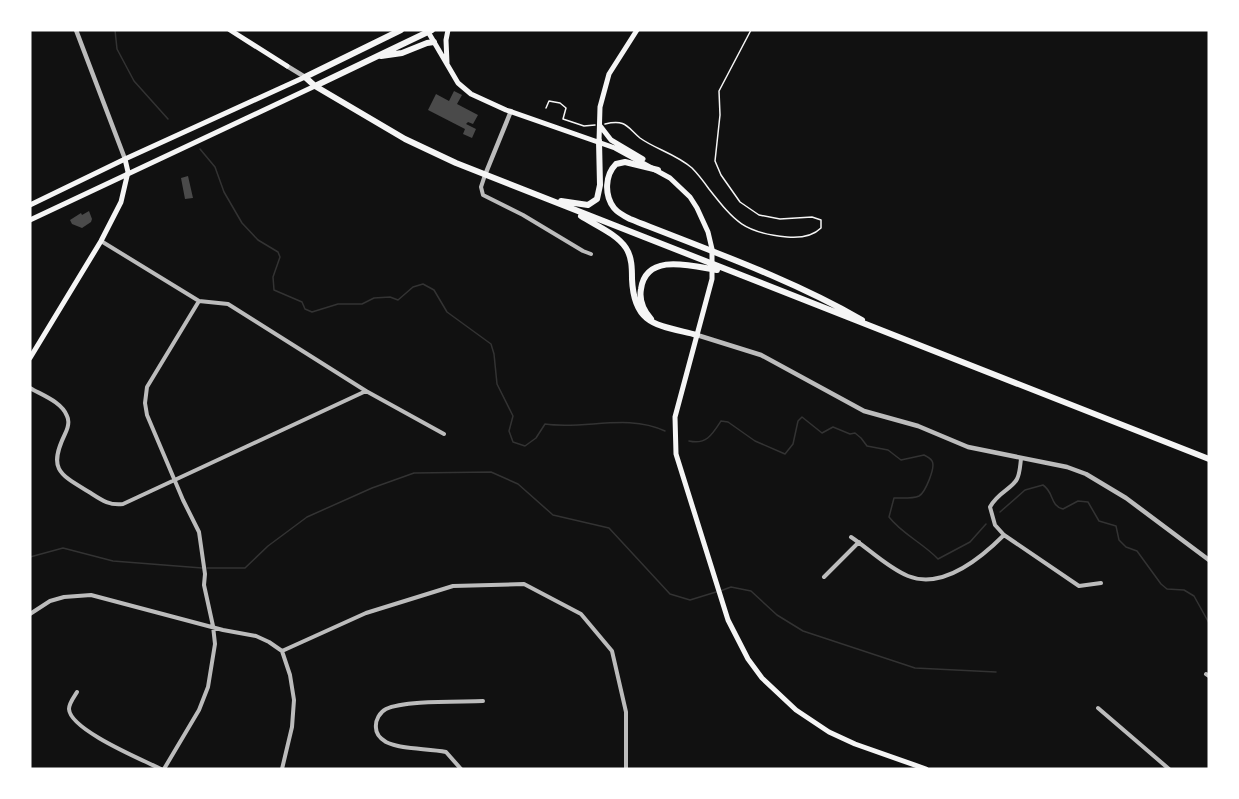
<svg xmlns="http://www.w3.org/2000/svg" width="1239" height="799" font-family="Roboto,sans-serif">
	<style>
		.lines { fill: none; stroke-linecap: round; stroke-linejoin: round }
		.stream { stroke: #333; stroke-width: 1.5 }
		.building { fill: #4a4a4a }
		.path { stroke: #f5f5f5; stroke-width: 1.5 }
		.minor { stroke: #bcbcbc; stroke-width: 4 }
		.tertiary { stroke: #bcbcbc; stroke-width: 4.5 }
		.secondary { stroke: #f5f5f5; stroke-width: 5 }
		.primary { stroke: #f5f5f5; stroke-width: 5 }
		.trunk { stroke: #f5f5f5; stroke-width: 6 }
	</style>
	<rect width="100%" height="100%" fill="#111"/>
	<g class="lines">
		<path class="stream" d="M115 30 117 49 134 81 168 119
			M200 149 215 167 224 192 242 223 258 240 278 252 280 257 273 277 274 290 302 302 305 309 312 312 338 304H362L374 298 390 297 398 300 413 287 423 284 434 290 447 312 491 344 494 354 497 384 513 416 509 431 513 442 525 446 536 438 545 424C585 430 627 413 665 431
			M689 441C706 445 712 435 721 421L728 422 755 441 785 454 793 444 798 421 802 417 822 433 833 427 850 434 855 433 861 438 867 446 888 450 901 460 924 455C926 456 931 459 932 461 936 467 925 493 919 496 912 499 902 498 894 498L889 517C902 534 923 543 938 559L970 542 986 524
			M1000 512 1025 490 1043 485C1054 492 1050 506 1063 509L1078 501 1088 502 1099 521 1116 526 1119 540 1126 547 1137 551 1161 584 1167 589 1184 590 1194 596 1209 623
			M30 557 63 548 113 561 202 568
			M207 568H245L268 546 307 517 372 488 414 473 491 472 518 484 553 515 609 528 670 594 690 600 716 592
			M720 591 731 587 751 591 777 615 803 631 915 668 996 672"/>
	</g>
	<path class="building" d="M454 91 462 95 457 104 478 115 473 124 468 122 466 124 476 129 472 138 463 134 465 129 428 110 436 94 449 101Z
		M188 176 193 198 185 199 181 178Z
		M89 211 92 219 91 222 82 228 72 224 70 220 81 213 82 215Z"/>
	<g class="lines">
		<path class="path" d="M546 108 549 101 560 103 566 108 563 119 584 126 595 125
			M605 124C626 119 627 127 640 138 655 149 676 154 692 168 698 174 704 182 709 189 735 222 744 233 787 237 799 238 813 236 821 228V220L812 217 780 219 759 215 740 202 721 175 715 161 720 115 719 91 751 30"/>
		<path class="minor" d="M485 175 481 187 483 195 523 215 583 251 591 254
			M101 241 199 301 228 304 366 391 444 434
			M30 388C42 395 62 402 67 416 70 422 68 428 65 434 48 469 59 474 89 492 100 499 109 506 123 504L366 391
			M1021 459C1020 466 1020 473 1017 479 1012 489 998 492 990 507L995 525 1004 535 1079 586 1101 583
			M851 537C869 549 888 568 908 576 943 590 981 558 1004 535
			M824 577 859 542
			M30 614 50 601 64 597 91 595 223 630 256 636 269 642 282 651 290 675 294 700 292 727 282 769
			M282 651 366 613 453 586 524 584 581 614 612 651 626 712V769
			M1206 674 1209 676
			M77 692C74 697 69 703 69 709 70 730 143 760 161 769
			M1098 708 1169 769
			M164 769 199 710 208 687 215 644 213 626 204 585 205 574 199 532 183 500 147 415 145 403 147 387 199 301
			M461 769 446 752C428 748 402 750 386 742 381 739 376 734 376 728 375 720 380 712 386 709 404 700 461 702 483 701"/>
		<path class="tertiary" d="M76 30 125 159
			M287 66 305 77
			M485 175 511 111
			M697 335 761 355 864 411 918 426 968 447 1067 467 1086 474 1126 498 1209 560"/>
		<path class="secondary" d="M230 30 287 66
			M427 30 458 83 471 94 506 110 615 148 670 178 690 197 697 208 708 232 712 249V279L675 417 676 454 728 620 748 659 762 678 796 710 829 732 855 744 926 769
			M447 63 446 40 448 30
			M601 127 611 140 643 159
			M599 141 600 107 609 74 637 30
			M30 358 101 241 121 202 128 172 125 159"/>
		<path class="primary" d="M30 205 125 159 305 77
			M30 220 315 86"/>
		<path class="trunk" d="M401 30 305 77 315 86 405 139 456 163 1209 459
			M381 56 402 53 427 43 434 42
			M315 86 432 30
			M658 170 625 162 616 164C605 175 604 195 614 208 618 213 624 216 630 219 708 250 789 278 862 320
			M561 201 588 205 597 199 600 185 599 141
			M581 216C595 225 617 234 626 248 632 257 632 269 632 279 634 326 658 325 697 335
			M651 319C644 311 639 300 641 289 646 252 692 266 717 270"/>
	</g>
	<rect width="1239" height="799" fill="none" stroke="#ffffff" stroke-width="63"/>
</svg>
